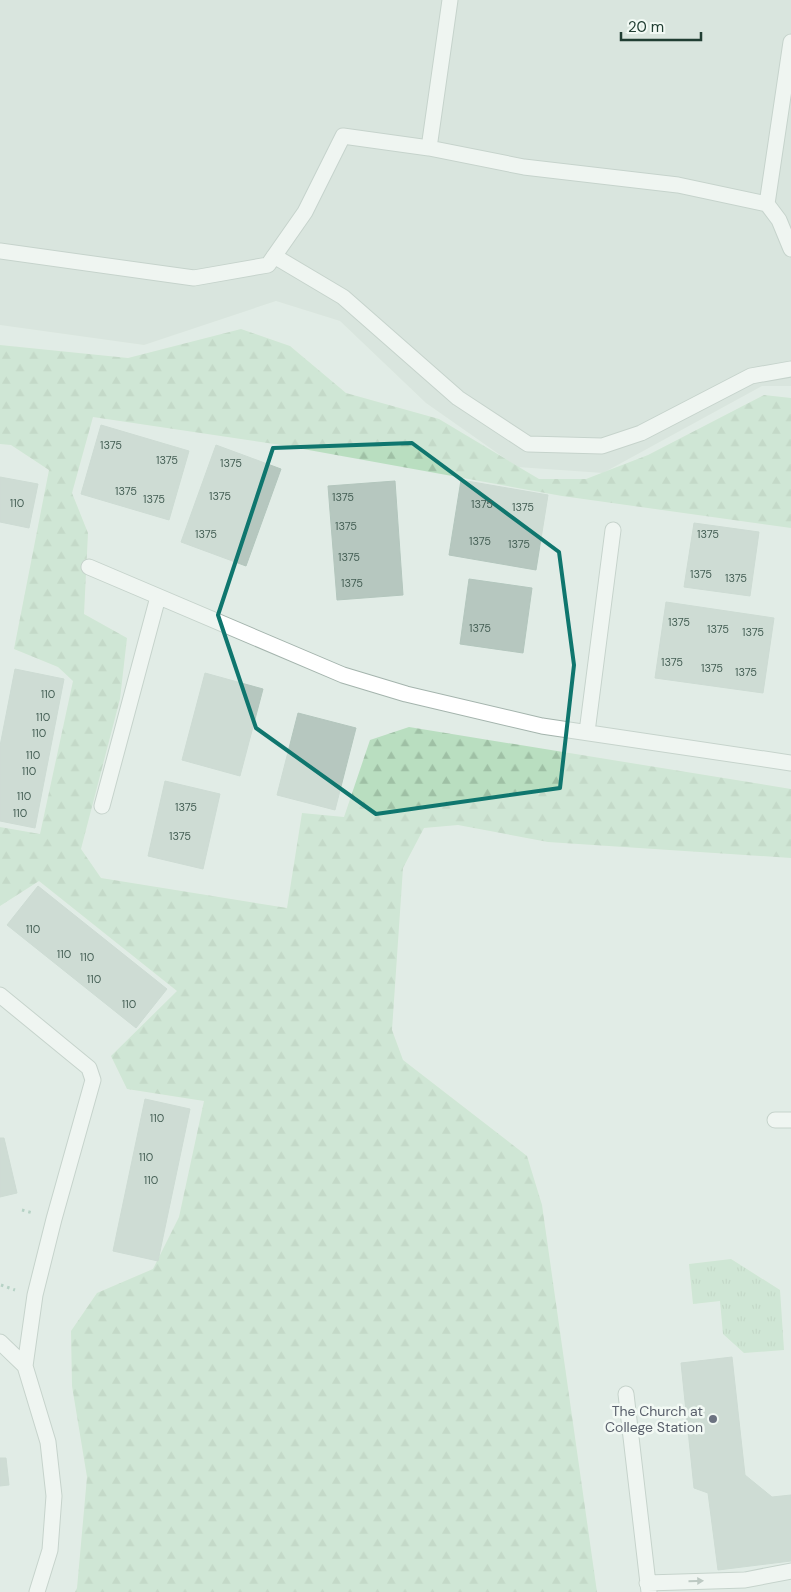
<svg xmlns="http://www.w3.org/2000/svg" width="791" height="1592" font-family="'DM Sans',sans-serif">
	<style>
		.built { fill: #cfdcd5 }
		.grass { fill: url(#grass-tufts) }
		.forest { fill: url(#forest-firs) }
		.building { fill: #b6c7bf; stroke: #b3c6bd }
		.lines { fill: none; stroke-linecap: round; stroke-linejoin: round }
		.minor-casing { stroke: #a4b4ad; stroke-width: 17 }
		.path { stroke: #80b19e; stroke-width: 3; stroke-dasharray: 2.5 4; stroke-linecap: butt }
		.minor { stroke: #fff; stroke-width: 15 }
		.oneway { fill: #909e99 }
		.marked { fill: none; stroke: #0f766e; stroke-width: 4; stroke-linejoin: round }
		.worship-dot { fill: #6b7280; stroke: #f2f9f4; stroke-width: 2 }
		.labels { text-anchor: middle; stroke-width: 5; stroke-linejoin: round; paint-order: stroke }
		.number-label { font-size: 11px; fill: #466056 }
		.worship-label { font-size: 14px; fill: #5b616d; stroke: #f2f9f4; text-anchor: end }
	</style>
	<defs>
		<pattern id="grass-tufts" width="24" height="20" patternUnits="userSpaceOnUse" patternTransform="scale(1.25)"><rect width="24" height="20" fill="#b9dec0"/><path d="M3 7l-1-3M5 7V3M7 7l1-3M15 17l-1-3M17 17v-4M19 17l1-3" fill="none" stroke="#9fc0a5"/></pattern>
		<pattern id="forest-firs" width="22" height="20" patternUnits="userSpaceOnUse" patternTransform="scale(1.25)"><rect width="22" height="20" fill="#b9dec0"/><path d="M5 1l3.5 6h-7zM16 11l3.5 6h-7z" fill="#9fc0a5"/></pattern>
	</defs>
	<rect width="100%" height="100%" fill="#e1ece6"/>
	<path class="built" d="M0 0H791V386H762L603 473 517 467 426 403 340 321 276 301 144 345 0 325Z"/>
	<path class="grass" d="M731 1259 780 1290 784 1350 744 1353 723 1334 720 1301 693 1304 689 1264Z"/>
	<path class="forest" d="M241 329 290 346 346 393 439 419 539 479H586L648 455 764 395 791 398V528L562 496 281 445 93 417 72 493 88 533 84 614 127 638 120 699 81 849 101 878 287 908 302 813 344 817 370 740 409 727 791 789V858L548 842 458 825 424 828 403 868 392 1030 403 1060 527 1156 542 1205 597 1592H75L77 1588 87 1477 72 1386 71 1331 97 1293 153 1269 179 1217 204 1101 127 1089 111 1056 177 991 39 881 0 906V827L40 834 73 681 58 667 14 649 49 470 11 445 0 444V345L128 358Z"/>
	<path class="building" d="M101 425 189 451 169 520 81 494Z
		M216 445 281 469 246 566 181 542Z
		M0 477 38 484 29 528 0 522Z
		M461 480 548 495 536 570 449 555Z
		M395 481 403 595 337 600 328 486Z
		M694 523 759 532 750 596 684 587Z
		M469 579 532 588 523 653 460 644Z
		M666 602 774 618 763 693 655 678Z
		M15 669 64 679 35 828 0 821V746Z
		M205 673 263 689 240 776 182 760Z
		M298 713 356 728 335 810 277 795Z
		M165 781 220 794 203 869 148 856Z
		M38 886 167 989 136 1028 7 925Z
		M145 1099 190 1109 158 1261 113 1251Z
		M0 1138H4L17 1193 0 1197Z
		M732 1357 745 1475 772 1497 791 1495V1561L718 1570 708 1493 694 1488 681 1363Z
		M0 1458H6L9 1485 0 1486Z"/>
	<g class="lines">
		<g class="minor-casing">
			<path id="minor" d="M429 148 524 167 678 185 767 204 779 220 791 249
				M767 204 791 42
				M0 251 194 278 268 265 305 212 343 136 429 148 450 0
				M274 256 343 297 458 398 528 444 602 446 641 433 751 376 791 369
				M89 567 343 675 406 694 542 726 791 763
				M587 732 613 530
				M102 806 158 597
				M0 995 89 1068 93 1080 54 1219 35 1295 25 1366
				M775 1120H791
				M0 1342 25 1366 48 1442 54 1496 50 1550 37 1592
				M626 1394 649 1592
				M647 1583 745 1580 791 1571"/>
		</g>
		<path class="path" d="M22 1210 33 1213
			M1 1285 15 1290"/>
		<use href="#minor" class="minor"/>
	</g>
	<defs><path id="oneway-solid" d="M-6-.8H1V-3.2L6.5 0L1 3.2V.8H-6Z" transform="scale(1.25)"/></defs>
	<use class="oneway" href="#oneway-solid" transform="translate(696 1581) rotate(-1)"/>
	<path d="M0 0H791V1592H0ZM412 443 559 552 574 665 560 788 376 814 256 728 218 615 273 448Z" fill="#e1ece6" fill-opacity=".55" fill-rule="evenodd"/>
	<path class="marked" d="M412 443 559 552 574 665 560 788 376 814 256 728 218 615 273 448Z"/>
	<circle class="worship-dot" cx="713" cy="1419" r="5"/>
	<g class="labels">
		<g class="number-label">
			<text x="111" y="449">1375</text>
			<text x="167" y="464">1375</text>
			<text x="231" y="467">1375</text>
			<text x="126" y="495">1375</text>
			<text x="220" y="500">1375</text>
			<text x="343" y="501">1375</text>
			<text x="154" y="503">1375</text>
			<text x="17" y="507">110</text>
			<text x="482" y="508">1375</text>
			<text x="523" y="511">1375</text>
			<text x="346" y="530">1375</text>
			<text x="206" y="538">1375</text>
			<text x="708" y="538">1375</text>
			<text x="480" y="545">1375</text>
			<text x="519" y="548">1375</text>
			<text x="349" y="561">1375</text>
			<text x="701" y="578">1375</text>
			<text x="736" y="582">1375</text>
			<text x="352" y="587">1375</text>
			<text x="679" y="626">1375</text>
			<text x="480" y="632">1375</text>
			<text x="718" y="633">1375</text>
			<text x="753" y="636">1375</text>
			<text x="672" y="666">1375</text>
			<text x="712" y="672">1375</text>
			<text x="746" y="676">1375</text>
			<text x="48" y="698">110</text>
			<text x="43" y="721">110</text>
			<text x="39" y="737">110</text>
			<text x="33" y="759">110</text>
			<text x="29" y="775">110</text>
			<text x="24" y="800">110</text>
			<text x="186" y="811">1375</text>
			<text x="20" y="817">110</text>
			<text x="180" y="840">1375</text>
			<text x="33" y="933">110</text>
			<text x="64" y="958">110</text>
			<text x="87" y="961">110</text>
			<text x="94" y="983">110</text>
			<text x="129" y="1008">110</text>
			<text x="157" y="1122">110</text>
			<text x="146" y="1161">110</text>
			<text x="151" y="1184">110</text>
		</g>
		<g class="worship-label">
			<text x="703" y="1416">The Church at<tspan x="703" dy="16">College Station</tspan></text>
		</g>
	</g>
	<path d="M621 32v8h80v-8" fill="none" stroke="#213e33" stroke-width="2.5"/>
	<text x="628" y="32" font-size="15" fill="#213e33" stroke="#f2f9f4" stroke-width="4" paint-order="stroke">20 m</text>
</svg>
